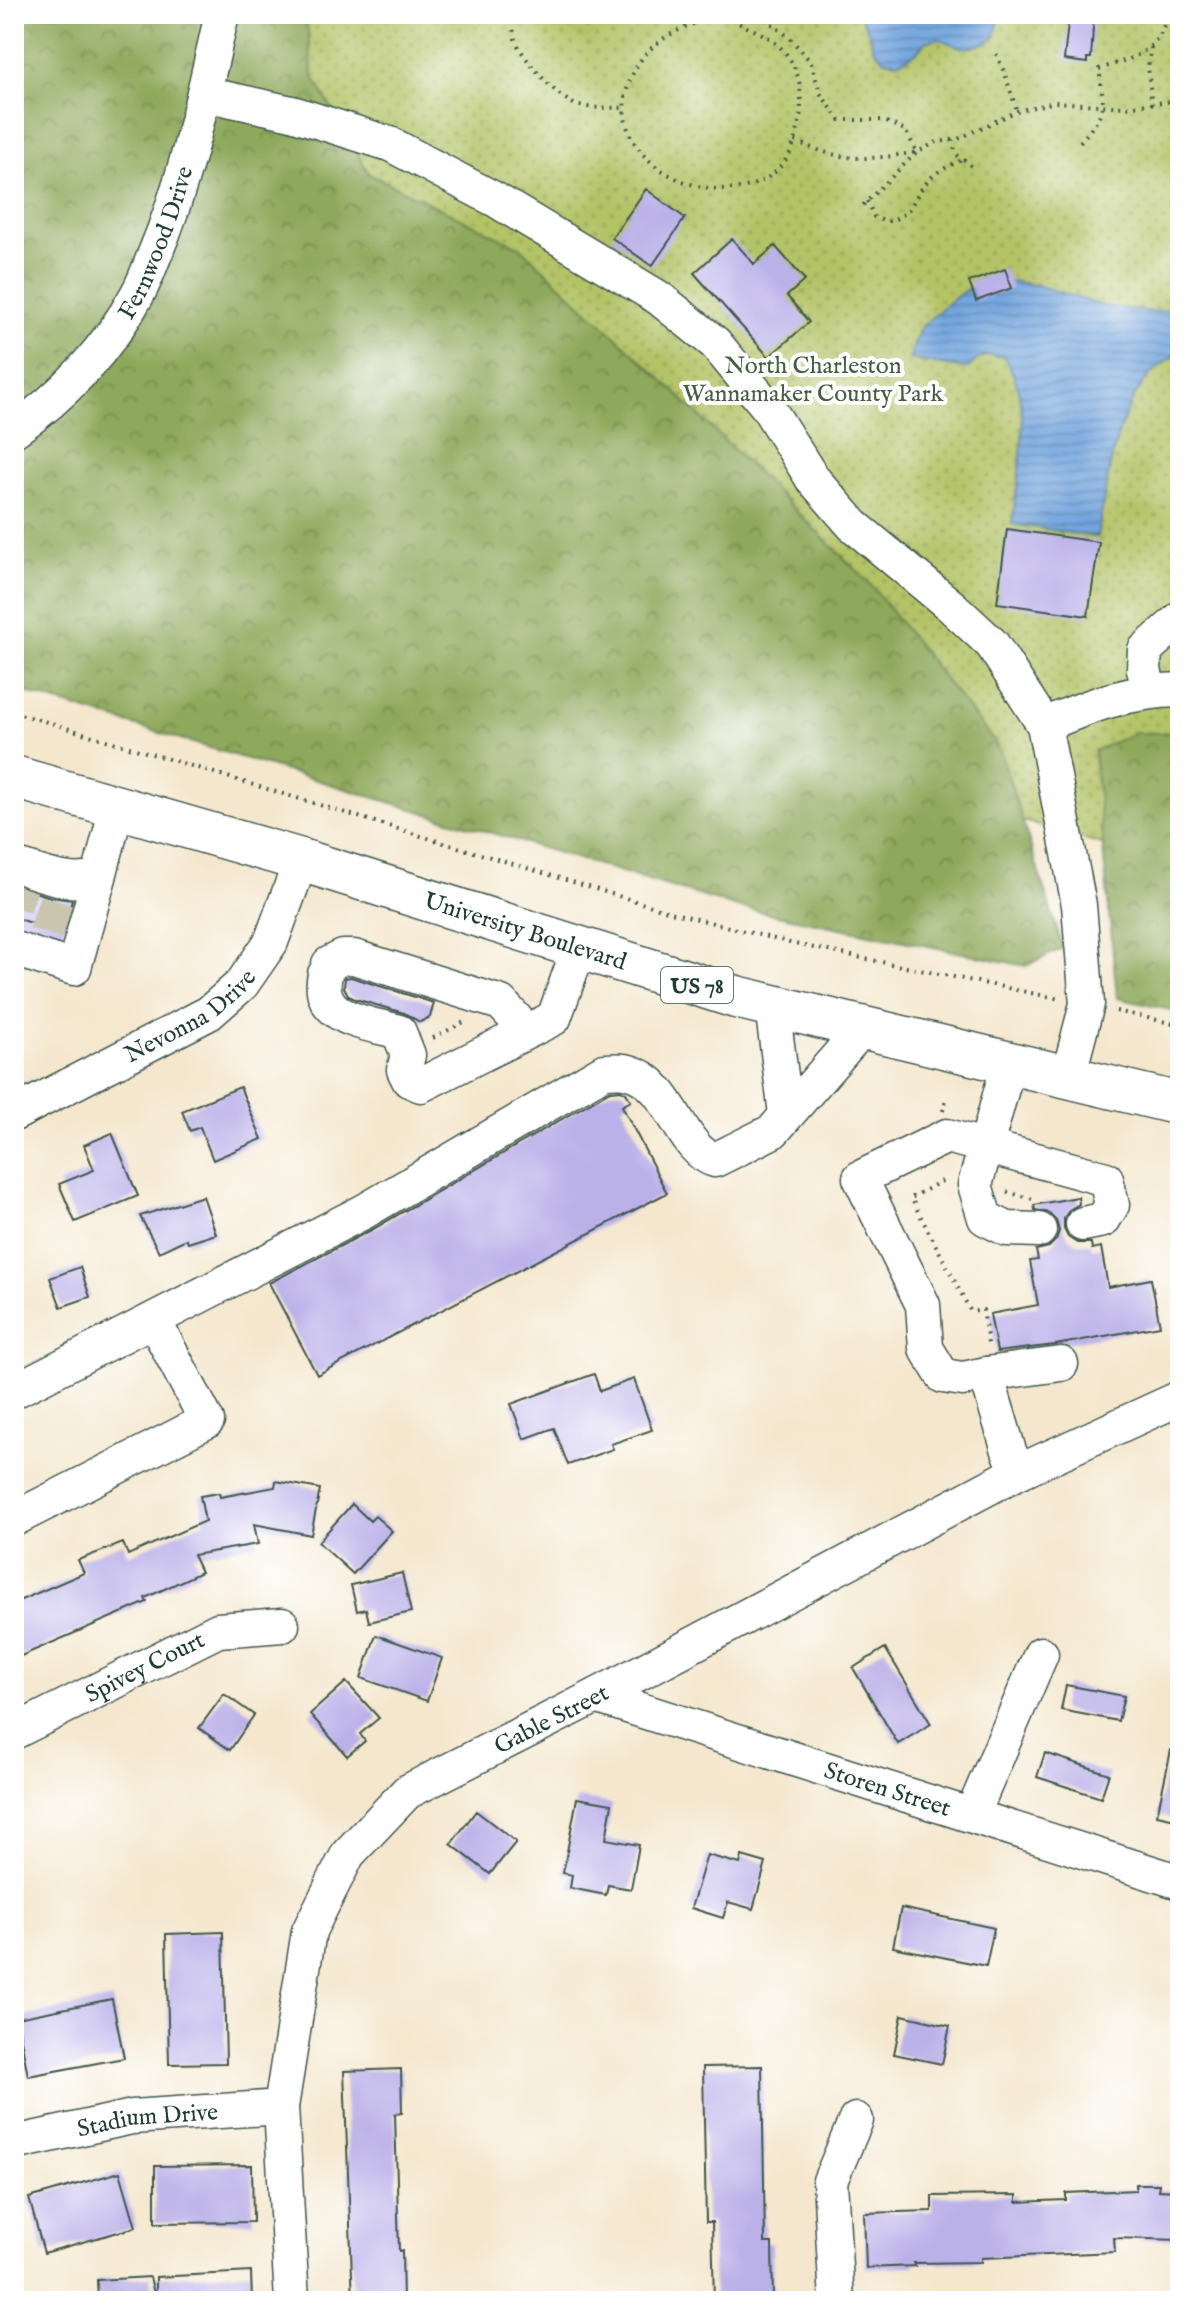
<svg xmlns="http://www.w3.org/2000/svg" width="1194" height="2315" font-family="'IM FELL English',serif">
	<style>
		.grass { fill: url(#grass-dots); stroke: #6a804d; stroke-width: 2 }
		.forest { fill: url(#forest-crowns); stroke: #577348; stroke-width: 2 }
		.water { fill: url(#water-rules); stroke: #497189; stroke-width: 2 }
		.building { fill: #bbb1e9 }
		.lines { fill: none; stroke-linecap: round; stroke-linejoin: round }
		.minor-tunnel { stroke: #c9c5af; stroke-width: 34; stroke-dasharray: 34 17; stroke-linecap: butt }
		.minor-casing { stroke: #3f564b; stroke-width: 37 }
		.major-casing { stroke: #3f564b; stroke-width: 45 }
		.path { stroke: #3f564b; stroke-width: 4; stroke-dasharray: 2 6; stroke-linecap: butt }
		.minor { stroke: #fff; stroke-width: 34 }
		.major { stroke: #fff; stroke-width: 42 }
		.labels { text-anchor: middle; stroke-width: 8; stroke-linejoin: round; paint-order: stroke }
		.shield { fill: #fff; stroke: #627771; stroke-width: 2 }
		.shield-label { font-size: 22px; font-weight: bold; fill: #1f3d34 }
		.street-label { font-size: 24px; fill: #1f3d34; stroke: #fff }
		.park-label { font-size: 24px; fill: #445e40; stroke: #fff }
	</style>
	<defs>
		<pattern id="grass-dots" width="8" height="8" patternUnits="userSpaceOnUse" patternTransform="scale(2)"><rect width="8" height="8" fill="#b4c366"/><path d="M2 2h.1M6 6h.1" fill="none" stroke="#92a055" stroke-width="1.8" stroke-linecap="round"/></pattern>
		<pattern id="forest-crowns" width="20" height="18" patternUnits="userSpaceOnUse" patternTransform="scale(2)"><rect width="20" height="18" fill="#8fa95b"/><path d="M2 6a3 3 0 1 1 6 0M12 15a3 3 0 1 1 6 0" fill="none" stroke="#748b4c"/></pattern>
		<pattern id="water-rules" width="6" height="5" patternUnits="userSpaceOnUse" patternTransform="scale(2)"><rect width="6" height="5" fill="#73a5de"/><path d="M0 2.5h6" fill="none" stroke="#5e88b5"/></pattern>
	</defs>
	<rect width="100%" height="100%" fill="#fff"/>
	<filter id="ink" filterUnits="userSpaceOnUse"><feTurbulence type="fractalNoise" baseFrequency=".0125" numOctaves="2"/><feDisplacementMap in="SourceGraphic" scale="16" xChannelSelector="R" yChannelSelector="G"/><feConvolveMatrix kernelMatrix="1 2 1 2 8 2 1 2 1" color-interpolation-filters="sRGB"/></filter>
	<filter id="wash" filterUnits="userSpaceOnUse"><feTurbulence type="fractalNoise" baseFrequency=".006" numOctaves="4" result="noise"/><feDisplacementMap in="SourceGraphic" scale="32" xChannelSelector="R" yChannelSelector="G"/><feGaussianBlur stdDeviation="1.8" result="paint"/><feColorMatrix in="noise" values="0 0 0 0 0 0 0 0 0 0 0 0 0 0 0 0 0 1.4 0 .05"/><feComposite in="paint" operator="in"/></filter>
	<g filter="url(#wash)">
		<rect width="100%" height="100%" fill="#f4e7ce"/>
		<path class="grass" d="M51 14H1180V867L14 526Z"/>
		<path class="forest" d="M14 14H306L313 76 369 174 520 247 671 388 869 583 999 748 1063 948 1026 966 738 907 14 689Z
			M1135 733H1180V1012L1117 998 1094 751Z"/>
		<path class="water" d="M859 14H998L999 21 994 38C967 52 965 50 938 38L926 42 913 55 899 62 885 60 873 48 869 33Z
			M1010 281 1036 285 1107 307 1153 312 1180 308V354C1115 381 1109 477 1097 537L1012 524C1018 470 1036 406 1004 357 987 353 980 355 968 368 948 368 929 362 909 359L920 328 948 303 966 290Z"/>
		<g id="blocks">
			<path class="building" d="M1069 14H1094L1091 58H1087V63L1064 60Z
				M646 189 685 218 652 266 612 238Z
				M732 239 754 264 775 246 805 280 787 296 809 322 769 357 694 273Z
				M1005 269 1012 288 976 301 969 282Z
				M1007 529 1099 542 1088 616 997 603Z
				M14 886 51 897 72 900 63 932 14 918Z
				M351 977 434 1003 430 1017 420 1022 404 1013 355 999 348 995 344 987 345 978Z
				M240 1087 262 1139 213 1160 200 1127 190 1131 182 1111Z
				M621 1090 626 1093 631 1101 622 1106 667 1193 317 1375 269 1283 375 1228 610 1091Z
				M112 1133 138 1196 75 1222 59 1184 94 1170 84 1145Z
				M203 1196 216 1234 188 1243 186 1239 159 1252 140 1216Z
				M1078 1197 1079 1204 1069 1210 1064 1218V1229L1068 1237 1077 1243H1091L1092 1249 1101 1247 1108 1287 1151 1279 1160 1326 1055 1345 997 1352 990 1314 1038 1305 1030 1261 1038 1260 1036 1250 1049 1247 1056 1240 1059 1231 1056 1220 1049 1213 1035 1210 1034 1205Z
				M80 1267 90 1297 61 1307 50 1278Z
				M594 1374 600 1391 634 1379 652 1430 611 1444 613 1449 568 1465 554 1428 524 1439 511 1404Z
				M276 1481 320 1489 311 1535 254 1524 258 1544 193 1555 201 1572 145 1598 147 1602 14 1659V1603L84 1573 78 1560 123 1543 128 1555 205 1521 200 1496 219 1493 220 1497 275 1487Z
				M352 1504 370 1521 375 1516 392 1531 353 1574 318 1542Z
				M402 1573 411 1612 369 1622 366 1609 357 1611 351 1585Z
				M376 1635 442 1658 427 1701 361 1678Z
				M885 1648 931 1724 898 1744 853 1668Z
				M346 1682 379 1718 360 1734 365 1741 347 1756 310 1714Z
				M1066 1685 1124 1696 1118 1721 1061 1710Z
				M224 1694 254 1715 230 1750 199 1728Z
				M1171 1750 1180 1751V1820L1157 1815Z
				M1045 1753 1109 1774 1101 1798 1037 1777Z
				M577 1798 612 1804 606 1839 639 1845 631 1889 608 1885 606 1895 570 1888 572 1875 563 1873Z
				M476 1811 516 1842 490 1874 451 1844Z
				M707 1855 740 1864 742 1856 766 1863 753 1909 728 1902 723 1918 691 1908Z
				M901 1908 994 1928 986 1966 893 1947Z
				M223 1932 226 2063 169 2064 166 1934Z
				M112 1999 124 2058 28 2076 17 2018Z
				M902 2015 950 2026 942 2064 894 2054Z
				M762 2066 765 2243H772L773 2301H714L712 2222H706L703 2067Z
				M401 2069 402 2113 395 2114 399 2251H402L403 2301H353L344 2071Z
				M252 2165 253 2222 155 2223V2166Z
				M120 2172 136 2227 44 2253 29 2198Z
				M1136 2184H1159L1158 2190 1180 2191V2240L1114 2238 1115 2252 981 2258V2262L914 2263 915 2266 866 2268 864 2213 932 2211V2196L1017 2195V2202L1066 2200V2193L1136 2190Z
				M251 2272 252 2301H98L97 2280 150 2277 156 2301V2277Z"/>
		</g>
	</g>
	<g filter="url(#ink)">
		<use href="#blocks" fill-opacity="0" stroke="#3f564b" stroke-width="2"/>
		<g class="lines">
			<path class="minor-tunnel" d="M14 907 21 886
				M46 933 57 898"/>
			<g class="minor-casing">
				<g id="minor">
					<path d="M204 94 292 113 390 144 496 200 659 298 715 343 767 406 812 478 853 525 951 606 992 644 1044 725 1079 905 1087 1004 1068 1077"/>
					<path id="s1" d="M14 430C63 397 109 347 137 295 144 283 149 269 154 256 187 178 203 96 222 14"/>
					<path d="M1149 691 1144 669 1145 650 1180 619"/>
					<path d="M1044 725C1091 705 1128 691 1180 690"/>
					<path d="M14 865C42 873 71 887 99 877L117 807"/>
					<path d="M14 949 74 968 99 877"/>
					<path d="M329 964 343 957H354L501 1003 527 1031"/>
					<path d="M325 974C315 1020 366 1022 399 1032L408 1055 404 1070 409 1080 421 1085 554 1018 579 948"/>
					<path d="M772 1006 786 1114"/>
					<path d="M1009 1063 975 1185 985 1218 1007 1229 1039 1230"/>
					<path id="s2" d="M14 1114 209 1013 242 984 271 942 301 860"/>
					<path d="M986 1374 1061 1364"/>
					<path d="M14 1391 365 1211 604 1071C612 1071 621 1069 629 1072 672 1083 680 1151 715 1160L773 1131 862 1029"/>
					<path d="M1018 1472 1009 1451 986 1374 963 1379 943 1376 926 1348 923 1305 860 1178 947 1136 1106 1179 1112 1205 1103 1220 1083 1224"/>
					<path d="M14 1519 207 1421 154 1321"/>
					<path id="s3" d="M596 1696 1180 1882"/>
					<path id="s4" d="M14 1732 218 1630 282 1625"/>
					<path d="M972 1815 1041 1654"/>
					<path id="s5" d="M14 2143 132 2117 281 2107"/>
					<path id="s6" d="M292 2301 281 2107 309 1931 348 1854 407 1792 596 1696 1018 1472 1180 1398"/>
					<path d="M837 2301 830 2181 856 2120"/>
				</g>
			</g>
			<g class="major-casing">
				<g id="major">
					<path id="s7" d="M14 777 301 860 736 997 1180 1104"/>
				</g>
			</g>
			<path class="path" d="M514 14C513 23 513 30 515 39 521 57 560 102 580 106 594 109 610 107 625 108
				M715 14 713 17C674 30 642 43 628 86 598 178 763 234 794 143 802 121 805 86 793 65 787 53 776 41 764 35 752 28 737 25 727 14
				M759 14 789 37 811 62 820 93 840 120H882L905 130 917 152C866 161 843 162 795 141
				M1151 47 1148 67 1152 105
				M996 54C1006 73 1010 91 1017 111
				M952 140 956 154 974 168
				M1080 142C1106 112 1105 108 1099 69 1133 58 1159 53 1167 14
				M867 201 874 217 887 222C915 214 910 200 928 181 937 170 950 166 962 160
				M863 205 917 152 937 142 958 139 1017 111 1055 102 1126 107 1180 100
				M14 712 671 912 790 943 1060 999
				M1116 1011 1180 1025
				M433 1038 464 1022
				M943 1111 946 1098
				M942 1181 911 1198 971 1312 983 1310 988 1344
				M1007 1192 1033 1199"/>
			<use href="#minor" class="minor"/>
			<use href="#major" class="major"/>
		</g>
	</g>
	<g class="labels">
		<rect class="shield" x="661" y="967" width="72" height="36" rx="6"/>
		<g class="shield-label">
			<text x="697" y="993">US 78</text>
		</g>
		<g class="street-label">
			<text dy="8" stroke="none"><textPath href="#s1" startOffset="240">Fernwood Drive</textPath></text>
			<text dy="8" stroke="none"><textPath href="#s7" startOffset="534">University Boulevard</textPath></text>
			<text dy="8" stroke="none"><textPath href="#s2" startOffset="202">Nevonna Drive</textPath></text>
			<text dy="8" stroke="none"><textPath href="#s4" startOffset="146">Spivey Court</textPath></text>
			<text dy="8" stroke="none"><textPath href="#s6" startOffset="706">Gable Street</textPath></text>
			<text dy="8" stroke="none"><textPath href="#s3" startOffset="306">Storen Street</textPath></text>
			<text dy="8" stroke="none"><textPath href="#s5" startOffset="136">Stadium Drive</textPath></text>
		</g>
		<g class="park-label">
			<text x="813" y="373">North Charleston<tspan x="813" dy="28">Wannamaker County Park</tspan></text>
		</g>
	</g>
	<rect width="1194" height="2315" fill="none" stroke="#fff" stroke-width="48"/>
</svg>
